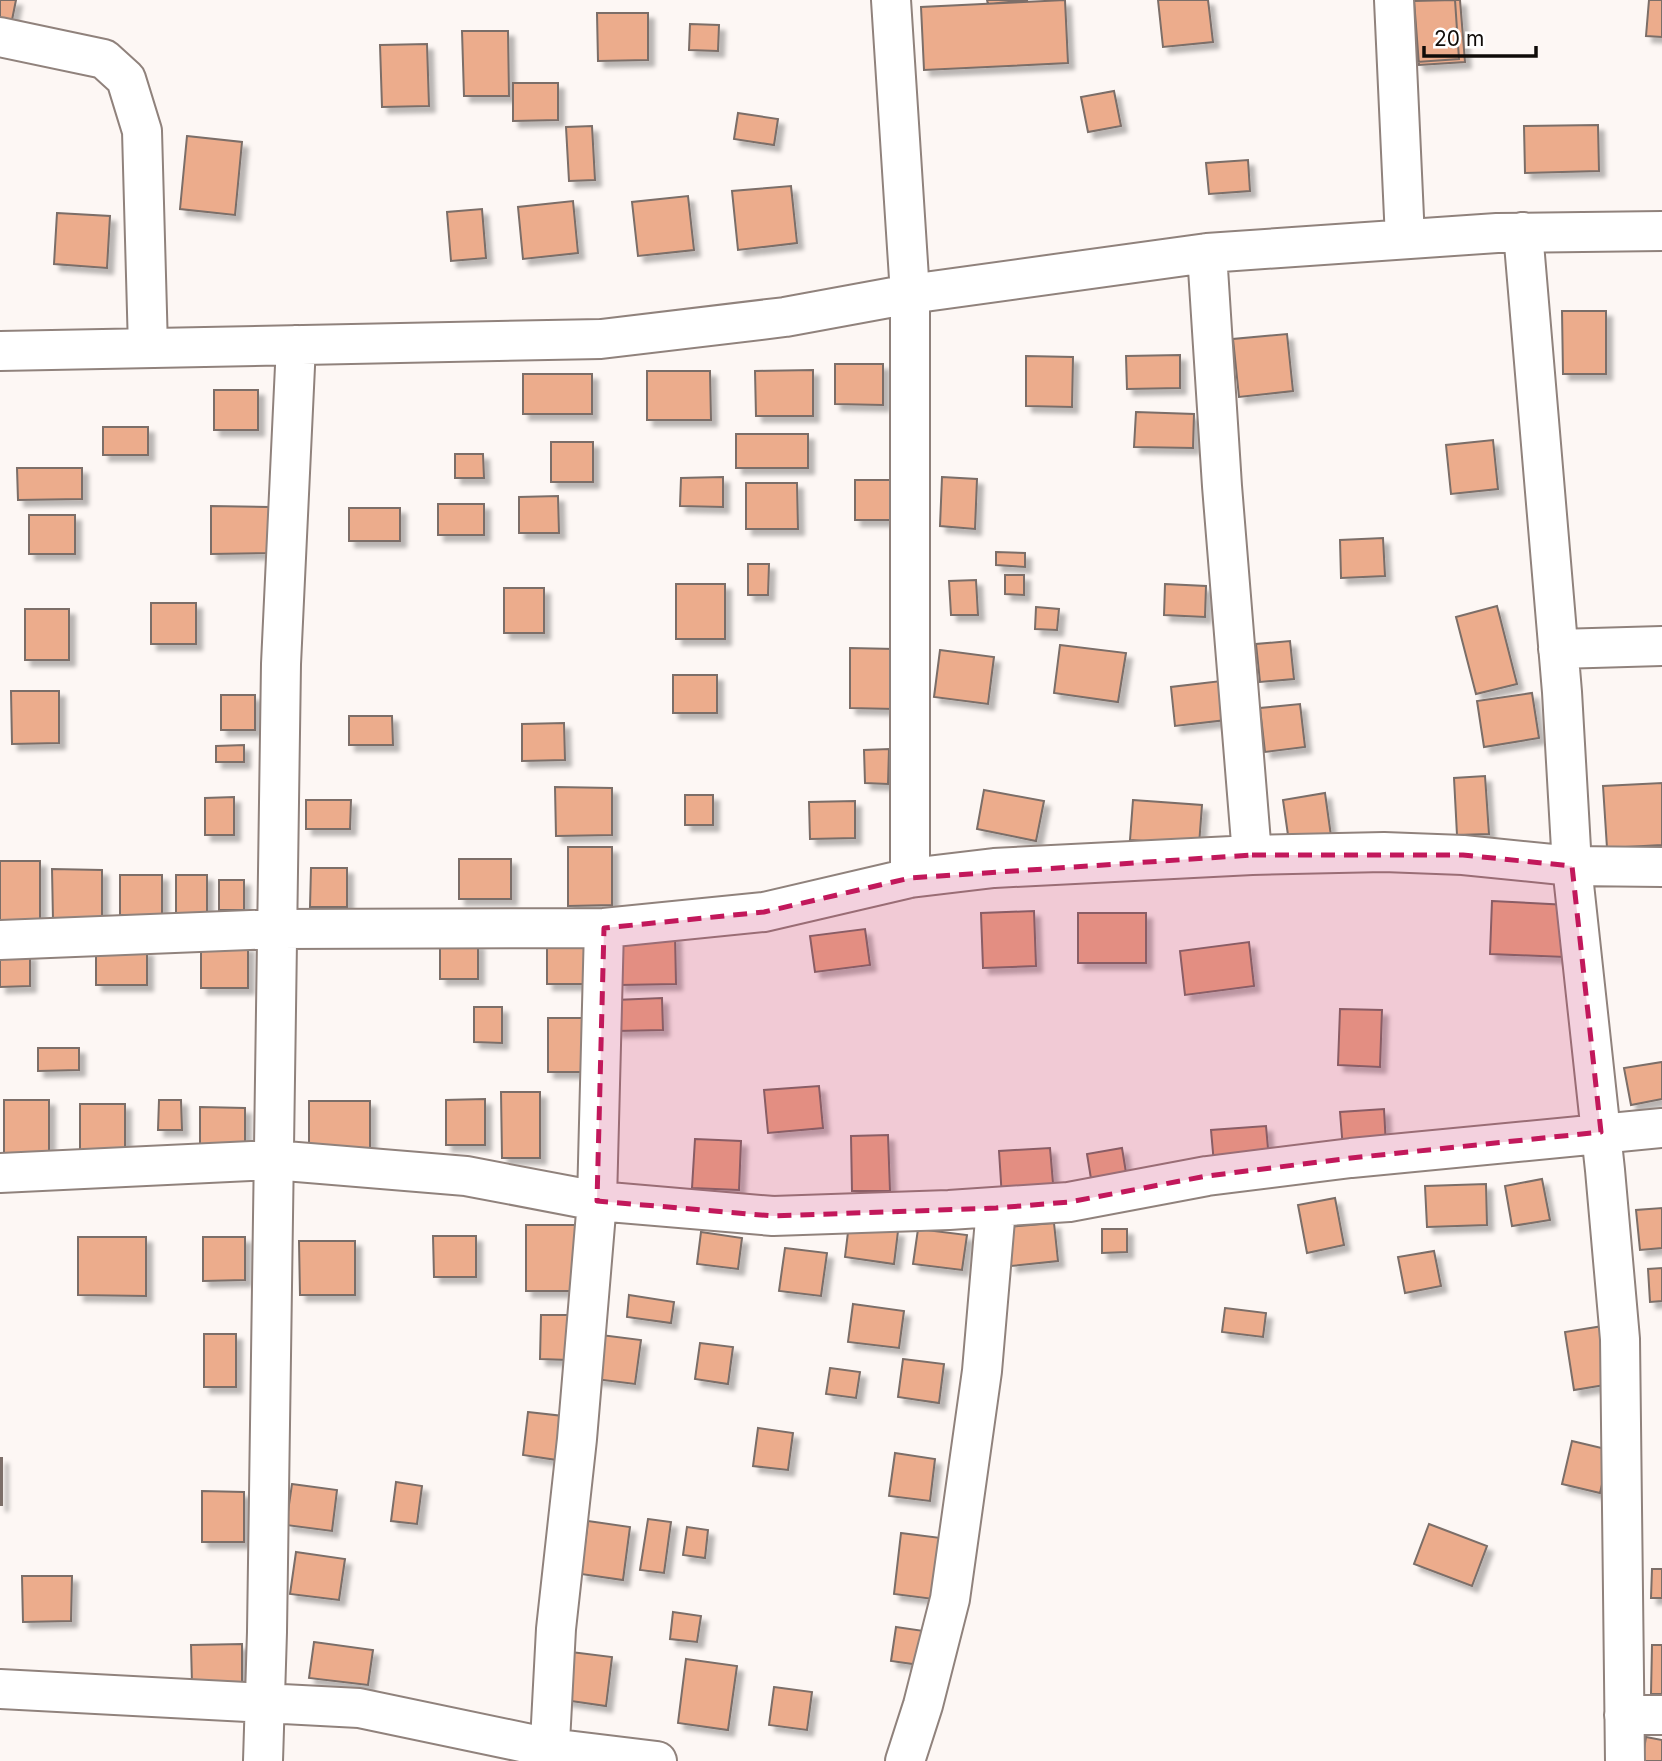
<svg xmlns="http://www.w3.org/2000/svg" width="1662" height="1761" font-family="Inter,sans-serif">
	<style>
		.building { fill: #ecac8c; stroke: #7b6e68; stroke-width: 2; filter: url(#shadow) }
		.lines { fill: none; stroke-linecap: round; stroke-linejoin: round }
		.minor-casing { stroke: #90827c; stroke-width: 42 }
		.minor { stroke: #fff; stroke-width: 38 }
		.marked { fill: #c2185b; fill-opacity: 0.2; stroke: #c2185b; stroke-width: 5; stroke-dasharray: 14 9; stroke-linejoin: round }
	</style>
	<defs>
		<filter id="shadow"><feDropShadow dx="6" dy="6" stdDeviation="2" flood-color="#0004"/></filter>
	</defs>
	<rect width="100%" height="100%" fill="#fdf7f4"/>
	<path class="building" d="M0 0H16L10 30 0 28Z
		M987 0H1028L988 4Z
		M1065 0 1068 63 924 70 921 7Z
		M1158 0H1208L1213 42 1163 47Z
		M1414 0H1460L1465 62 1419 65Z
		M1455 0 1459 59 1417 62 1413 1Z
		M1649 0H1662V37L1646 36Z
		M597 13H648V60L598 61Z
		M690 24 719 25 718 51 689 50Z
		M462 31H508L509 96H464Z
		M427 44 429 106 382 107 380 45Z
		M513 83H558V120L513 121Z
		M1114 91 1121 126 1088 132 1081 97Z
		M738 113 778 119 774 145 734 139Z
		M1598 125 1599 171 1525 173 1524 126Z
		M592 126 595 180 569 181 566 127Z
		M187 136 242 142 235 215 180 209Z
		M1248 160 1250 191 1209 194 1206 163Z
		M791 186 797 243 738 250 732 191Z
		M688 196 694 250 638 256 632 202Z
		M573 201 578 253 523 259 518 207Z
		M482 209 486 258 451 261 447 212Z
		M57 213 110 216 107 268 54 264Z
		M1562 311H1606V374H1563Z
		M1287 334 1293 391 1239 397 1233 339Z
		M1180 355V388L1127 389 1126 356Z
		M1026 356 1073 357 1072 407 1026 406Z
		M835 364H883V405L835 404Z
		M813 370V416H756L755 371Z
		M647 371H710L711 420H647Z
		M523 374H592V414H523Z
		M214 390H258V430H214Z
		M1136 412 1194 414 1193 448 1134 447Z
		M103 427H148V455H103Z
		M736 434H808V468H736Z
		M1493 440 1498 489 1451 494 1446 445Z
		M551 442H593V482H551Z
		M455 454H483L484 478H455Z
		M17 468H82V499L18 500Z
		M723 477V507L680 506 681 478Z
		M942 477 977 479 975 529 940 526Z
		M855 480H895V520H855Z
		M746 483H797L798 529H746Z
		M558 496 559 533H519V497Z
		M438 504H484V535H438Z
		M211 506 269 507V553L211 554Z
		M349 508H400V541H349Z
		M29 515H75V554H29Z
		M1383 538 1385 576 1341 578 1340 540Z
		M996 552 1025 553V567L996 565Z
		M748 564H769L768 595H748Z
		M1005 575H1024V595L1005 594Z
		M976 580 978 615H951L949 581Z
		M676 584H725V639H676Z
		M1165 584 1206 586 1205 617 1164 615Z
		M504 588H544V633H504Z
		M151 603H196V644H151Z
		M1497 606 1517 684 1476 694 1456 617Z
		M1036 607 1059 609 1057 630 1035 629Z
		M25 609H69V660H25Z
		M1290 641 1294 679 1260 682 1256 644Z
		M1060 645 1126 653 1118 702 1054 693Z
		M850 648 895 649V709L850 708Z
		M940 650 994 657 988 704 934 697Z
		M673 675H717V713H673Z
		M1221 681 1226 720 1175 726 1171 687Z
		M11 691H59V743L12 744Z
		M1532 693 1539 738 1484 747 1477 701Z
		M221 695H255V730H221Z
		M1300 704 1305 747 1265 752 1260 708Z
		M349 716H392L393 745H349Z
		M564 723 565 760 522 761V724Z
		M244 745V762H216V746Z
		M889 749 888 784 865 783 864 750Z
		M1485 776 1489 834 1457 835 1454 778Z
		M1662 783V845L1607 848 1603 786Z
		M555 787 612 788V835L556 836Z
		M984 790 1044 801 1036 841 977 829Z
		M1325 793 1331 836 1289 842 1283 800Z
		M685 795H713V825H685Z
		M234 797V835H205V798Z
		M306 800H351L350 829H306Z
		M1133 800 1202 805 1199 845 1130 840Z
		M855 801V838L810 839 809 802Z
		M568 847H612V905L568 906Z
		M459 859H511V899H459Z
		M0 861H40V920H0Z
		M311 868H347V907H310Z
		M52 869 102 870V920L53 921Z
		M120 875H162V915H120Z
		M176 875H207V916H176Z
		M219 880H244V910H219Z
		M1492 901 1568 905 1565 957 1490 954Z
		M1034 911 1036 966 983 968 981 913Z
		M1078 913H1146V963H1078Z
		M865 929 870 965 815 972 810 936Z
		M675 935 676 984 619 985 618 936Z
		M1249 942 1254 986 1185 995 1180 951Z
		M440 943H478V979H440Z
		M201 946H248V988H201Z
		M547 946H591V984H547Z
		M96 950H147V985H96Z
		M0 954H30V986L0 987Z
		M662 998 663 1030 616 1031 615 1000Z
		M474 1007H502V1043L474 1042Z
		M1340 1009 1382 1010 1380 1067 1338 1065Z
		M548 1018H592V1072H548Z
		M38 1048H79V1070L38 1071Z
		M1662 1062V1099L1631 1105 1624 1068Z
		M819 1086 823 1128 768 1133 764 1090Z
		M501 1092H540V1158H502Z
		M485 1099V1145H446V1100Z
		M4 1100H49V1160L4 1161Z
		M159 1100H181L182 1130H158Z
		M309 1101H370V1150H309Z
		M80 1104H125V1154L80 1153Z
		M200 1107 245 1108V1147H200Z
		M1384 1109 1386 1146 1343 1149 1340 1112Z
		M1266 1126 1269 1160 1214 1164 1211 1130Z
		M888 1135 890 1191H852L851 1136Z
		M695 1139 741 1141 739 1190 692 1188Z
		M1050 1148 1054 1195 1002 1198 999 1151Z
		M1122 1148 1128 1185 1093 1191 1087 1154Z
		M1542 1179 1550 1220 1512 1226 1505 1186Z
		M1486 1184 1487 1225 1427 1227 1425 1186Z
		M1335 1198 1344 1245 1307 1253 1298 1205Z
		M1662 1208V1248L1640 1250 1636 1210Z
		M1054 1223 1058 1261 1011 1266 1007 1227Z
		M849 1224 898 1231 894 1264 845 1257Z
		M526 1225H575V1291H526Z
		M918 1229 967 1235 962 1270 913 1264Z
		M1102 1229H1127V1252L1102 1253Z
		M701 1232 742 1238 738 1269 697 1264Z
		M433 1236H476V1277H434Z
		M78 1237H146V1296L78 1295Z
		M203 1237H245V1280L203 1281Z
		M299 1241H355V1295H300Z
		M785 1248 827 1253 821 1296 779 1291Z
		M1434 1251 1441 1286 1405 1293 1398 1257Z
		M1662 1268V1301L1650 1302 1648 1269Z
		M629 1295 674 1302 671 1323 627 1317Z
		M853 1304 904 1311 899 1348 848 1342Z
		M1225 1308 1266 1313 1263 1337 1222 1332Z
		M541 1315H569V1360L540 1359Z
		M1603 1326 1611 1384 1574 1390 1565 1332Z
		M204 1334H236V1387H204Z
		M601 1335 641 1340 635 1384 595 1379Z
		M700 1343 733 1347 728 1384 695 1379Z
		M903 1359 944 1364 939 1403 898 1397Z
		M830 1368 860 1372 856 1398 826 1394Z
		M528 1412 563 1416 557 1460 523 1455Z
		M758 1428 793 1433 788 1470 753 1466Z
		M1572 1441 1610 1450 1600 1493 1562 1484Z
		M895 1453 935 1459 930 1501 889 1496Z
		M0 1458H2V1505H0Z
		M396 1482 422 1486 417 1524 391 1521Z
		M292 1484 337 1490 332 1531 286 1525Z
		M202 1491 244 1492V1542H202Z
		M648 1519 671 1522 664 1573 640 1570Z
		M588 1521 630 1527 623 1580 581 1574Z
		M1429 1524 1487 1546 1472 1586 1414 1564Z
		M687 1527 708 1530 705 1558 683 1555Z
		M901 1533 949 1539 941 1600 894 1594Z
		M296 1552 345 1559 339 1600 290 1594Z
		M1652 1569H1662V1598H1651Z
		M22 1576H72L71 1621 23 1622Z
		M673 1612 701 1616 697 1642 670 1639Z
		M896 1627 924 1631 920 1665 891 1661Z
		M314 1642 373 1650 368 1685 309 1678Z
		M242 1644V1684H192L191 1645Z
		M1652 1645H1662V1694H1651Z
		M571 1652 612 1657 606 1706 564 1700Z
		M686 1659 737 1666 728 1730 678 1723Z
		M774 1687 812 1692 807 1730 769 1725Z
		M1646 1737 1662 1740V1761H1642Z"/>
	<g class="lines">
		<g class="minor-casing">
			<path id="minor" d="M891 0 910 294V878
				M1394 0 1405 239
				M0 37 104 59 126 79 142 131 148 348
				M1523 232 1562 692 1572 866 1605 1170 1620 1339 1625 1761
				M1207 253 1222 486 1252 855
				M0 351 601 339 785 317 910 294 1207 253 1497 233 1662 231
				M1558 649 1662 646
				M0 940 277 929 604 928 764 912 910 878 994 868 1252 855 1384 852 1463 855 1572 866 1662 867
				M0 1173 273 1160 466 1176 597 1201 773 1216 949 1210 1069 1202 1207 1176 1351 1158 1662 1128
				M0 1689 359 1708 550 1748 657 1761
				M1624 1715H1662
				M263 1761 267 1632 281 664 296 345
				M549 1761 556 1629 577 1439 597 1201 604 928
				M905 1761 923 1705 950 1599 982 1371 996 1208"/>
		</g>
		<use href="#minor" class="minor"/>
	</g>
	<path class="marked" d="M1252 855H1463L1572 866 1601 1132 1351 1158 1207 1176 1069 1202 996 1208 773 1216 597 1201 604 928 764 912 910 878Z"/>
	<path d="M1424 46v10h112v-10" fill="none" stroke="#100c09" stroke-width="3.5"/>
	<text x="1434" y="46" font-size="21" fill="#100c09" stroke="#ffffff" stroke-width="5" paint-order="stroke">20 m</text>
</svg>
